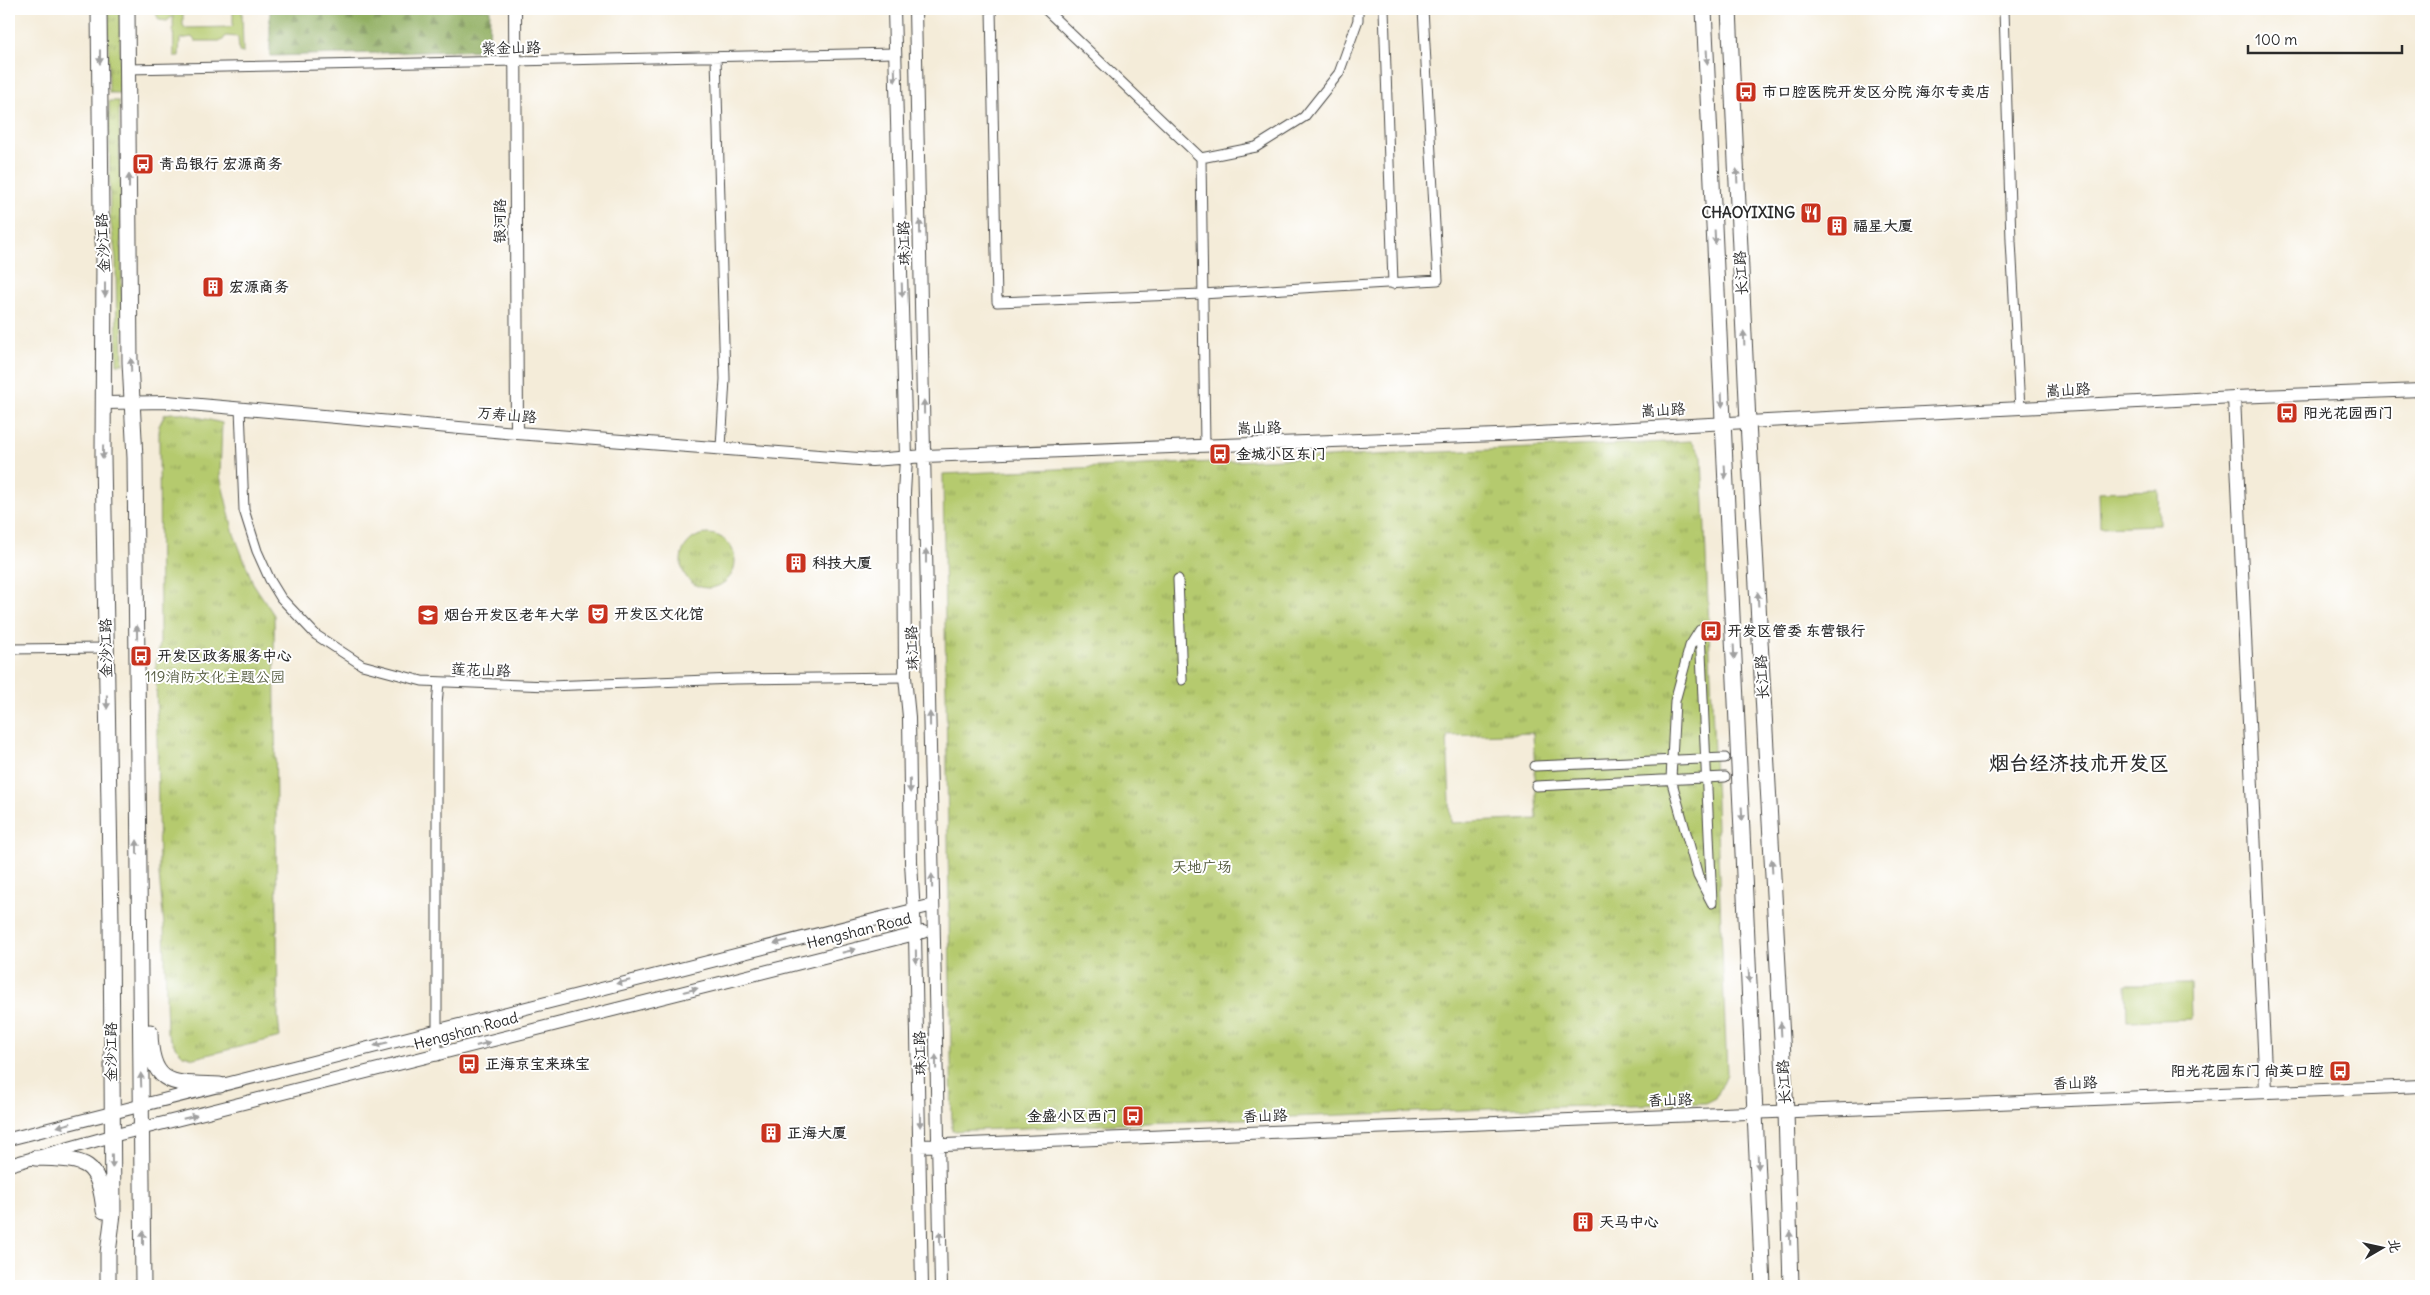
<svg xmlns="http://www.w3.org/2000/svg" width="2430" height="1295" font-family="Delius,'LXGW WenKai TC',sans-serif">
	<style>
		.grass { fill: url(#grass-tufts); stroke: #707a4c; fill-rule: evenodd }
		.forest { fill: url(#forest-firs); stroke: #5e6c46 }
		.garden { fill: #b5ca6e; stroke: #707a4c; fill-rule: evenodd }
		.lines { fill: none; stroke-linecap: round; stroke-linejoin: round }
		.street-casing { stroke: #494845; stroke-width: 11 }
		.secondary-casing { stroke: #494845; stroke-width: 14 }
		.primary-casing { stroke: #494845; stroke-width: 17 }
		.street { stroke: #fff; stroke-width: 9 }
		.secondary { stroke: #fff; stroke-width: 12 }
		.primary { stroke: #fff; stroke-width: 15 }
		.oneway { fill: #a0a0a0 }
		.labels { text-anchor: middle; stroke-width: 4; stroke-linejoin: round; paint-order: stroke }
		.street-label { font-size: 15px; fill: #2b2b2b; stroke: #fff }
		.poi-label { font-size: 15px; font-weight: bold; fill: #2b2b2b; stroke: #fff; text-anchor: start }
		.park-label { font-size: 15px; fill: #545b3f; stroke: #fff }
		.district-label { font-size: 20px; font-weight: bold; fill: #2b2b2b; stroke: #fff }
	</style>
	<defs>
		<pattern id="grass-tufts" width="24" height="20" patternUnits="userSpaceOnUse" patternTransform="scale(1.25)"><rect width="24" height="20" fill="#b5ca6e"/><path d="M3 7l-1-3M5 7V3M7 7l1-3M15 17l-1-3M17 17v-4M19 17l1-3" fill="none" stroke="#93a45b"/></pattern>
		<pattern id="forest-firs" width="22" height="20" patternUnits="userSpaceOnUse" patternTransform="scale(1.25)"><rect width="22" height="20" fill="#90ae61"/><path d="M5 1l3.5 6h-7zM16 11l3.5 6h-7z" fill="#768e50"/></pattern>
	</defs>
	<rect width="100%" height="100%" fill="#fff"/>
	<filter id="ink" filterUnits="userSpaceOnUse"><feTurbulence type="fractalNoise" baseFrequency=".02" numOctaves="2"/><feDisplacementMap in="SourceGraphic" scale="10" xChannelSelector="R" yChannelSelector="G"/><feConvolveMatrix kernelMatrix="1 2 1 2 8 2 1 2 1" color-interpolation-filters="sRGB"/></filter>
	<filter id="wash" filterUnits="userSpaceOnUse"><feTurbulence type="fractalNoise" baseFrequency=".0096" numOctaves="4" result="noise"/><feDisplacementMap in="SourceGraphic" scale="20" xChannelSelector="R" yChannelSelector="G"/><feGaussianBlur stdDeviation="1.12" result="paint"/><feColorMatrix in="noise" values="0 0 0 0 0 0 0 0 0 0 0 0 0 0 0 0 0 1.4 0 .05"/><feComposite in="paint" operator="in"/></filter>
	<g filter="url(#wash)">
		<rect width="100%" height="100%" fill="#f4ecd9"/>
		<path class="grass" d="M108 9H120V93H109Z
			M109 101H119L123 364H117L116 259 110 217Z
			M172 413H181L222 423 220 476 234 534 253 583 274 615 278 1016 280 1037 194 1058 183 1055 176 1048 167 1033 164 925 159 875 156 662 160 644 159 426 165 414Z
			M1691 441 1702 456 1727 1074 1716 1098 1706 1103 1513 1108 952 1131 943 474ZM1533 733 1537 819 1451 823 1447 736Z
			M681 561a27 27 0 1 1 54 0a27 27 0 1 1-54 0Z"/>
		<path class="forest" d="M270 9H490L489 50 270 56Z"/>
		<path class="garden" d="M154 9H242L243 53 239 52 238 37 226 36 222 41H195L192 37 180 39 179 56H174L173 16 167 21 159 20ZM233 9V25L231 27 185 28 183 25V9Z
			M2158 490 2159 525 2100 527 2099 492Z
			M2190 984 2191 1019 2127 1021 2126 985Z"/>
	</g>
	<g filter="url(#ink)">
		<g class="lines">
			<g class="street-casing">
				<path id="street" d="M991 9 997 302 1202 294 1438 280 1423 9
					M1045 9 1201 158 1256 147 1304 117 1339 73 1358 20V9
					M1384 9 1393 284
					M2004 9 2011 241 2020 409
					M716 57 725 379 721 447
					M128 69 895 53
					M1201 158 1205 446
					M240 408 244 510 257 551 270 580 281 598 316 635 362 665 422 681 549 686 735 679 905 677
					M1178 579 1182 680
					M1700 630 1712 903 1698 876 1671 779 1675 701 1690 646Z
					M9 649 106 648
					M1535 766 1725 758
					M1536 786 1725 777
					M437 1056V705L439 682"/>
			</g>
			<g class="secondary-casing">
				<path id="secondary" d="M515 9 517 433
					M894 9 906 458 904 493 905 677 909 717 911 862 915 934 922 1286
					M915 9 941 1286
					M2234 397 2266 1091
					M105 403 167 402 517 433 872 460 925 456 1497 435 2234 397 2421 390
					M9 1139 933 905
					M920 1146 2421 1086
					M9 1165 112 1136 923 932"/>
			</g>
			<g class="primary-casing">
				<path id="primary" d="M99 9 101 214 104 254 103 456 111 923 113 1214 108 1253V1286
					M127 9 130 362 135 458 143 1286
					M1704 9 1763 1286
					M1729 9 1748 422 1786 1112 1791 1286
					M150 1032C151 1088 173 1083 220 1085
					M35 1158C83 1160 99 1157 104 1211"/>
			</g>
			<use href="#street" class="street"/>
			<use href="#secondary" class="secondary"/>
			<use href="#primary" class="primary"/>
		</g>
		<defs><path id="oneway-solid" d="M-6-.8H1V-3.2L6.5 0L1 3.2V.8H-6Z" transform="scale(1.25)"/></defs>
		<g class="oneway">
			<use href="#oneway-solid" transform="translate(100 57) rotate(90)"/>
			<use href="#oneway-solid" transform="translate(1707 57) rotate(87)"/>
			<use href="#oneway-solid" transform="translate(895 75) rotate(88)"/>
			<use href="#oneway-solid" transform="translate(1737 176) rotate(-93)"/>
			<use href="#oneway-solid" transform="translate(129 181) rotate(-90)"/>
			<use href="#oneway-solid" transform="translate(920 227) rotate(-91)"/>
			<use href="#oneway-solid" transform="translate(1715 237) rotate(87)"/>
			<use href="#oneway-solid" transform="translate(105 290) rotate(90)"/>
			<use href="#oneway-solid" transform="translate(902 290) rotate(88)"/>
			<use href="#oneway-solid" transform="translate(1744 338) rotate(-93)"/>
			<use href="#oneway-solid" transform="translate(131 365) rotate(-92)"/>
			<use href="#oneway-solid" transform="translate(1722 400) rotate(87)"/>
			<use href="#oneway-solid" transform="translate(924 407) rotate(-91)"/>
			<use href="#oneway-solid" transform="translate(103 452) rotate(91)"/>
			<use href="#oneway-solid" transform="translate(1725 472) rotate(87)"/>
			<use href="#oneway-solid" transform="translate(926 556) rotate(-90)"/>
			<use href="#oneway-solid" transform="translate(1758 599) rotate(-93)"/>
			<use href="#oneway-solid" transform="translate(137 632) rotate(-91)"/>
			<use href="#oneway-solid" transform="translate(1734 652) rotate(87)"/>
			<use href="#oneway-solid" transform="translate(107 702) rotate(89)"/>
			<use href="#oneway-solid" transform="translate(930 719) rotate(-91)"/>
			<use href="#oneway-solid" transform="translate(910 786) rotate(89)"/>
			<use href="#oneway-solid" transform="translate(1742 814) rotate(87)"/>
			<use href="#oneway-solid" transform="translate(137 847) rotate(-90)"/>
			<use href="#oneway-solid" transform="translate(1772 866) rotate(-93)"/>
			<use href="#oneway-solid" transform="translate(932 881) rotate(-91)"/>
			<use href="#oneway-solid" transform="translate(781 942) rotate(166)"/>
			<use href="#oneway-solid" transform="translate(849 951) rotate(-14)"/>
			<use href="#oneway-solid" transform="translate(916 957) rotate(89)"/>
			<use href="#oneway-solid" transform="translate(1749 976) rotate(87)"/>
			<use href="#oneway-solid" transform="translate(623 982) rotate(166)"/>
			<use href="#oneway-solid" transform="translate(691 990) rotate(-14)"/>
			<use href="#oneway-solid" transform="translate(1781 1029) rotate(-93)"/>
			<use href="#oneway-solid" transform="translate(381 1044) rotate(166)"/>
			<use href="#oneway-solid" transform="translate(483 1044) rotate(-15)"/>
			<use href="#oneway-solid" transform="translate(936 1062) rotate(-91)"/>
			<use href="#oneway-solid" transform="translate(141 1080) rotate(-92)"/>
			<use href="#oneway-solid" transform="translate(190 1117) rotate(-14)"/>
			<use href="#oneway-solid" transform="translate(920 1120) rotate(89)"/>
			<use href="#oneway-solid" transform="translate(64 1125) rotate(165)"/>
			<use href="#oneway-solid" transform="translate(112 1161) rotate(89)"/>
			<use href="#oneway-solid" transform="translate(1758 1162) rotate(88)"/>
			<use href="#oneway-solid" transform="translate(143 1238) rotate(-90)"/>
			<use href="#oneway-solid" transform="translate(940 1238) rotate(-91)"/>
			<use href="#oneway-solid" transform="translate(1790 1238) rotate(-92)"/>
		</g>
	</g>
	<defs>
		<g id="bus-square" transform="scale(1.125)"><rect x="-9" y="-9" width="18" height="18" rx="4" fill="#c8321e" stroke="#fff"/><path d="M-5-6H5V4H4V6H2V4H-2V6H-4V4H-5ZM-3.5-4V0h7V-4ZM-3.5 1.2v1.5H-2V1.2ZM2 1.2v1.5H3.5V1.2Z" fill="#fff"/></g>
		<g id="restaurant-square" transform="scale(1.125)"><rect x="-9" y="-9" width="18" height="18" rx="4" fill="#c8321e" stroke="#fff"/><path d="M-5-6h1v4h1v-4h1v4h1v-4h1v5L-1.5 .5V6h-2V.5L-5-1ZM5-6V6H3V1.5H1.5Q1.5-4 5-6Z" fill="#fff"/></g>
		<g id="building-square" transform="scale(1.125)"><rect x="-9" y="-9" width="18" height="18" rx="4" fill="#c8321e" stroke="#fff"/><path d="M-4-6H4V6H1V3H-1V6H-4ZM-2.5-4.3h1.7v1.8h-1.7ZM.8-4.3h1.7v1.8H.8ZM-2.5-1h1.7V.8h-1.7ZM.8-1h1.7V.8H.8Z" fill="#fff"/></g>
		<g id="theatre-square" transform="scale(1.125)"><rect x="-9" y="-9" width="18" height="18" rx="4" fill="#c8321e" stroke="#fff"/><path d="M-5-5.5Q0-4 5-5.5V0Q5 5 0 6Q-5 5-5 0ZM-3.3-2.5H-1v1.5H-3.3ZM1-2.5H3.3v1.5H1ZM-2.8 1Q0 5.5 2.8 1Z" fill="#fff"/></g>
		<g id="school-square" transform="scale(1.125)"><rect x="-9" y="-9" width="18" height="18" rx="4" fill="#c8321e" stroke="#fff"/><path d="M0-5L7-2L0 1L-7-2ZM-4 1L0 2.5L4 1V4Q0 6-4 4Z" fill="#fff"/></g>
	</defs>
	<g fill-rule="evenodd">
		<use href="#bus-square" x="1746" y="92"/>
		<use href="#bus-square" x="143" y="164"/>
		<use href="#restaurant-square" x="1811" y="213"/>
		<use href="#building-square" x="1837" y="226"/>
		<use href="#building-square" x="213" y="287"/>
		<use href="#bus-square" x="2287" y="413"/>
		<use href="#bus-square" x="1220" y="454"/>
		<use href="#building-square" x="796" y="563"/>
		<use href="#theatre-square" x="598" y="614"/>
		<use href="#school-square" x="428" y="615"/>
		<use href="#bus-square" x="1711" y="631"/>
		<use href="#bus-square" x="141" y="656"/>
		<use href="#bus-square" x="469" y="1064"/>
		<use href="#bus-square" x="2340" y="1071"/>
		<use href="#bus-square" x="1133" y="1116"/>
		<use href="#building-square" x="771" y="1133"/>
		<use href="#building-square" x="1583" y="1222"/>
	</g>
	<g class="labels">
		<g class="street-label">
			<text transform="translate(511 48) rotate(-1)" y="5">紫金山路</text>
			<text transform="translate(500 221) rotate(-90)" y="5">银河路</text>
			<text transform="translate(103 243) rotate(-93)" y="5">金沙江路</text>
			<text transform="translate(904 243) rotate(-91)" y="5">珠江路</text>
			<text transform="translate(1741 273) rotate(-93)" y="5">长江路</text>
			<text transform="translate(2068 390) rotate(-3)" y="5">嵩山路</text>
			<text transform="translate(1663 410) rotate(-3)" y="5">嵩山路</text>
			<text transform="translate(507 415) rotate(5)" y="5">万寿山路</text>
			<text transform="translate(1259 428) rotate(-2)" y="5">嵩山路</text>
			<text transform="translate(106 648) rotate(-91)" y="5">金沙江路</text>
			<text transform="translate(912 648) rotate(-92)" y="5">珠江路</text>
			<text transform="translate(481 670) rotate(2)" y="5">莲花山路</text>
			<text transform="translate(1762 677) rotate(-93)" y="5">长江路</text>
			<text transform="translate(859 931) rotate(-14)" y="5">Hengshan Road</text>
			<text transform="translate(466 1031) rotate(-15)" y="5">Hengshan Road</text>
			<text transform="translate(111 1052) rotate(-90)" y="5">金沙江路</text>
			<text transform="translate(920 1053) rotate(-91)" y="5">珠江路</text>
			<text transform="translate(1784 1082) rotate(-93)" y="5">长江路</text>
			<text transform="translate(2075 1083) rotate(-2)" y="5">香山路</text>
			<text transform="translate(1670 1100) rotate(-2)" y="5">香山路</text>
			<text transform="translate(1265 1116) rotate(-2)" y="5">香山路</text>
		</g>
		<g class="poi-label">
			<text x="1762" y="97">市口腔医院开发区分院 海尔专卖店</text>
			<text x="159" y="169">青岛银行 宏源商务</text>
			<text x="1795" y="218" text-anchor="end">CHAOYIXING</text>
			<text x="1853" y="231">福星大厦</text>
			<text x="229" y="292">宏源商务</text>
			<text x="2303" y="418">阳光花园西门</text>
			<text x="1236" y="459">金城小区东门</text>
			<text x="812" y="568">科技大厦</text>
			<text x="614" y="619">开发区文化馆</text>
			<text x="444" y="620">烟台开发区老年大学</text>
			<text x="1727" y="636">开发区管委 东营银行</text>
			<text x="157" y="661">开发区政务服务中心</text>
			<text x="485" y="1069">正海京宝来珠宝</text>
			<text x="2324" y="1076" text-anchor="end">阳光花园东门 尚英口腔</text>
			<text x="1117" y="1121" text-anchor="end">金盛小区西门</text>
			<text x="787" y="1138">正海大厦</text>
			<text x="1599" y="1227">天马中心</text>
		</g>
		<g class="park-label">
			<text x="215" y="682">119消防文化主题公园</text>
			<text x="1202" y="872">天地广场</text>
		</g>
		<g class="district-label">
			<text x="2079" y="770">烟台经济技术开发区</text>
		</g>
	</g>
	<rect width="2430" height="1295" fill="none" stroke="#fff" stroke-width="30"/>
	<g transform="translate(2382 1248) rotate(81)" stroke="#ffffff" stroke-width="4" paint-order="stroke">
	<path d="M0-4L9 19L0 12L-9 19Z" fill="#2b2b2b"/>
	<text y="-8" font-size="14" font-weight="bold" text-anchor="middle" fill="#2b2b2b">北</text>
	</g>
	<path d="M2248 45v8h154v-8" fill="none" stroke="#2b2b2b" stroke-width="2.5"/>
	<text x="2255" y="45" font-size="15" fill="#2b2b2b" stroke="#ffffff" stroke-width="4" paint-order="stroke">100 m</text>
</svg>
